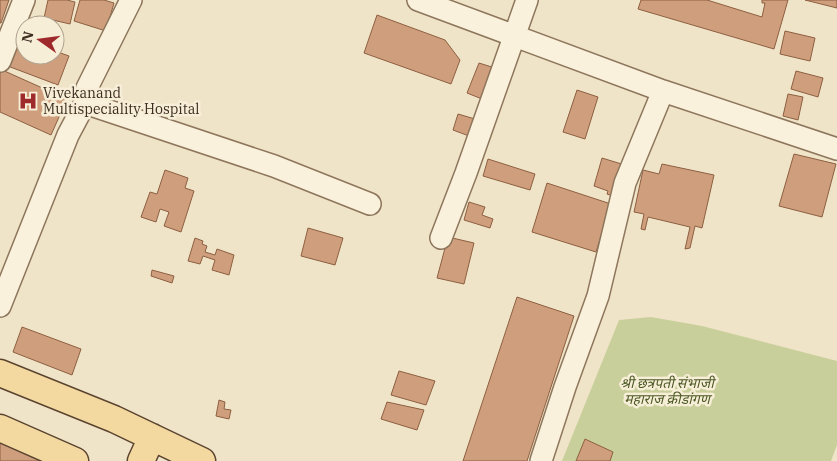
<svg xmlns="http://www.w3.org/2000/svg" width="837" height="461" font-family="'IBM Plex Serif','Noto Sans Devanagari',serif">
	<style>
		.green { fill: #c9cf9b }
		.building { fill: #cf9f7d; stroke: #8d5f41 }
		.lines { fill: none; stroke-linecap: round; stroke-linejoin: round }
		.minor-casing { stroke: #8d765c; stroke-width: 24 }
		.major-casing { stroke: #5b4430; stroke-width: 29 }
		.minor { stroke: #faf1dc; stroke-width: 21 }
		.major { stroke: #f3d9a0; stroke-width: 26 }
		.labels { text-anchor: middle; stroke-width: 5; stroke-linejoin: round; paint-order: stroke }
		.poi-label { font-size: 14px; fill: #3d2e20; stroke: #f7eed8; text-anchor: start }
		.park-label { font-size: 14px; font-style: italic; fill: #4d5a26; stroke: #f7eed8 }
	</style>
	<rect width="100%" height="100%" fill="#f0e4c8"/>
	<path class="green" d="M651 317 702 326 837 361V445L831 461H562L619 320Z"/>
	<path class="building" d="M0 0H9L1 23H0Z
		M48 0H67L75 2 70 24 44 18Z
		M80 0H104L114 3 106 31 74 21Z
		M641 0H707L762 17 765 3H762V0H788L774 49 638 9Z
		M805 0H837V8Z
		M377 15 445 40 460 60 451 84 364 53Z
		M785 31 815 38 810 61 780 54Z
		M16 35 25 39V55H55V51L69 56 58 85 5 65Z
		M479 63 495 68 482 99 467 93Z
		M0 69 67 99 51 135 0 112Z
		M796 71 823 78 818 97 791 89Z
		M577 90 598 97 585 139 563 132Z
		M788 94 803 97 798 120 783 116Z
		M458 114 475 119 469 136 453 130Z
		M794 154 836 164 822 217 779 206Z
		M602 158 628 166 618 198 607 194 608 191 594 186Z
		M488 159 535 174 530 190 483 176Z
		M662 164 714 175 702 228 695 226 690 248 685 249 690 227 648 217 645 230 641 229 644 214 634 212 643 170 659 174Z
		M165 170 188 178 185 188 194 191 181 232 164 226 169 212 160 209 156 222 141 217 150 192 157 194Z
		M547 183 611 204 596 252 532 232Z
		M469 202 485 207 482 215 493 219 490 228 464 220Z
		M308 228 343 238 335 265 301 256Z
		M448 237 474 243 464 284 437 278Z
		M195 238 203 241 202 244 207 246 205 252 215 255 217 249 234 255 229 275 212 270 215 260 203 256 200 264 188 261Z
		M152 270 174 276 172 283 151 276Z
		M517 297 574 316 527 461H463Z
		M22 327 81 349 72 375 13 352Z
		M399 371 435 381 426 405 391 395Z
		M219 400 225 402 224 409 231 410 229 419 216 416Z
		M387 402 424 410 417 430 381 419Z
		M585 439 613 452 610 461H576Z
		M0 441 47 461H0Z"/>
	<g class="lines">
		<g class="minor-casing">
			<path id="minor" d="M418 0 663 91 837 149
				M0 61 24 0
				M85 103 274 166 370 204
				M441 238 466 173 527 0
				M0 306 68 135 85 103 87 88 131 0
				M541 461 565 387 598 296 625 183 663 91"/>
		</g>
		<g class="major-casing">
			<path id="major" d="M0 373 114 419 202 461
				M0 428 75 461
				M141 461 152 437"/>
		</g>
		<use href="#minor" class="minor"/>
		<use href="#major" class="major"/>
	</g>
	<defs>
		<g id="hospital-bare" transform="scale(1.5)"><path d="M-5-5h3v3.5h4V-5h3V5h-3V1.5h-4V5h-3Z" fill="#9e2a2b" stroke="#f7eed8" stroke-width="2.5" paint-order="stroke"/></g>
	</defs>
	<g fill-rule="evenodd">
		<use href="#hospital-bare" x="28" y="101"/>
	</g>
	<g class="labels">
		<g class="poi-label">
			<text x="43" y="98">Vivekanand<tspan x="43" dy="16">Multispeciality Hospital</tspan></text>
		</g>
		<g class="park-label">
			<text x="667" y="388">श्री छत्रपती संभाजी<tspan x="667" dy="16">महाराज क्रीडांगण</tspan></text>
		</g>
	</g>
	<g transform="translate(40 40) rotate(284)"><circle r="24" fill="#f7eed8" stroke="#ada18e"/>
	<path d="M0-4L9 19L0 12L-9 19Z" fill="#9e2a2b"/>
	<text y="-8" font-size="14" font-weight="bold" text-anchor="middle" fill="#3d2e20">N</text>
	</g>
</svg>
